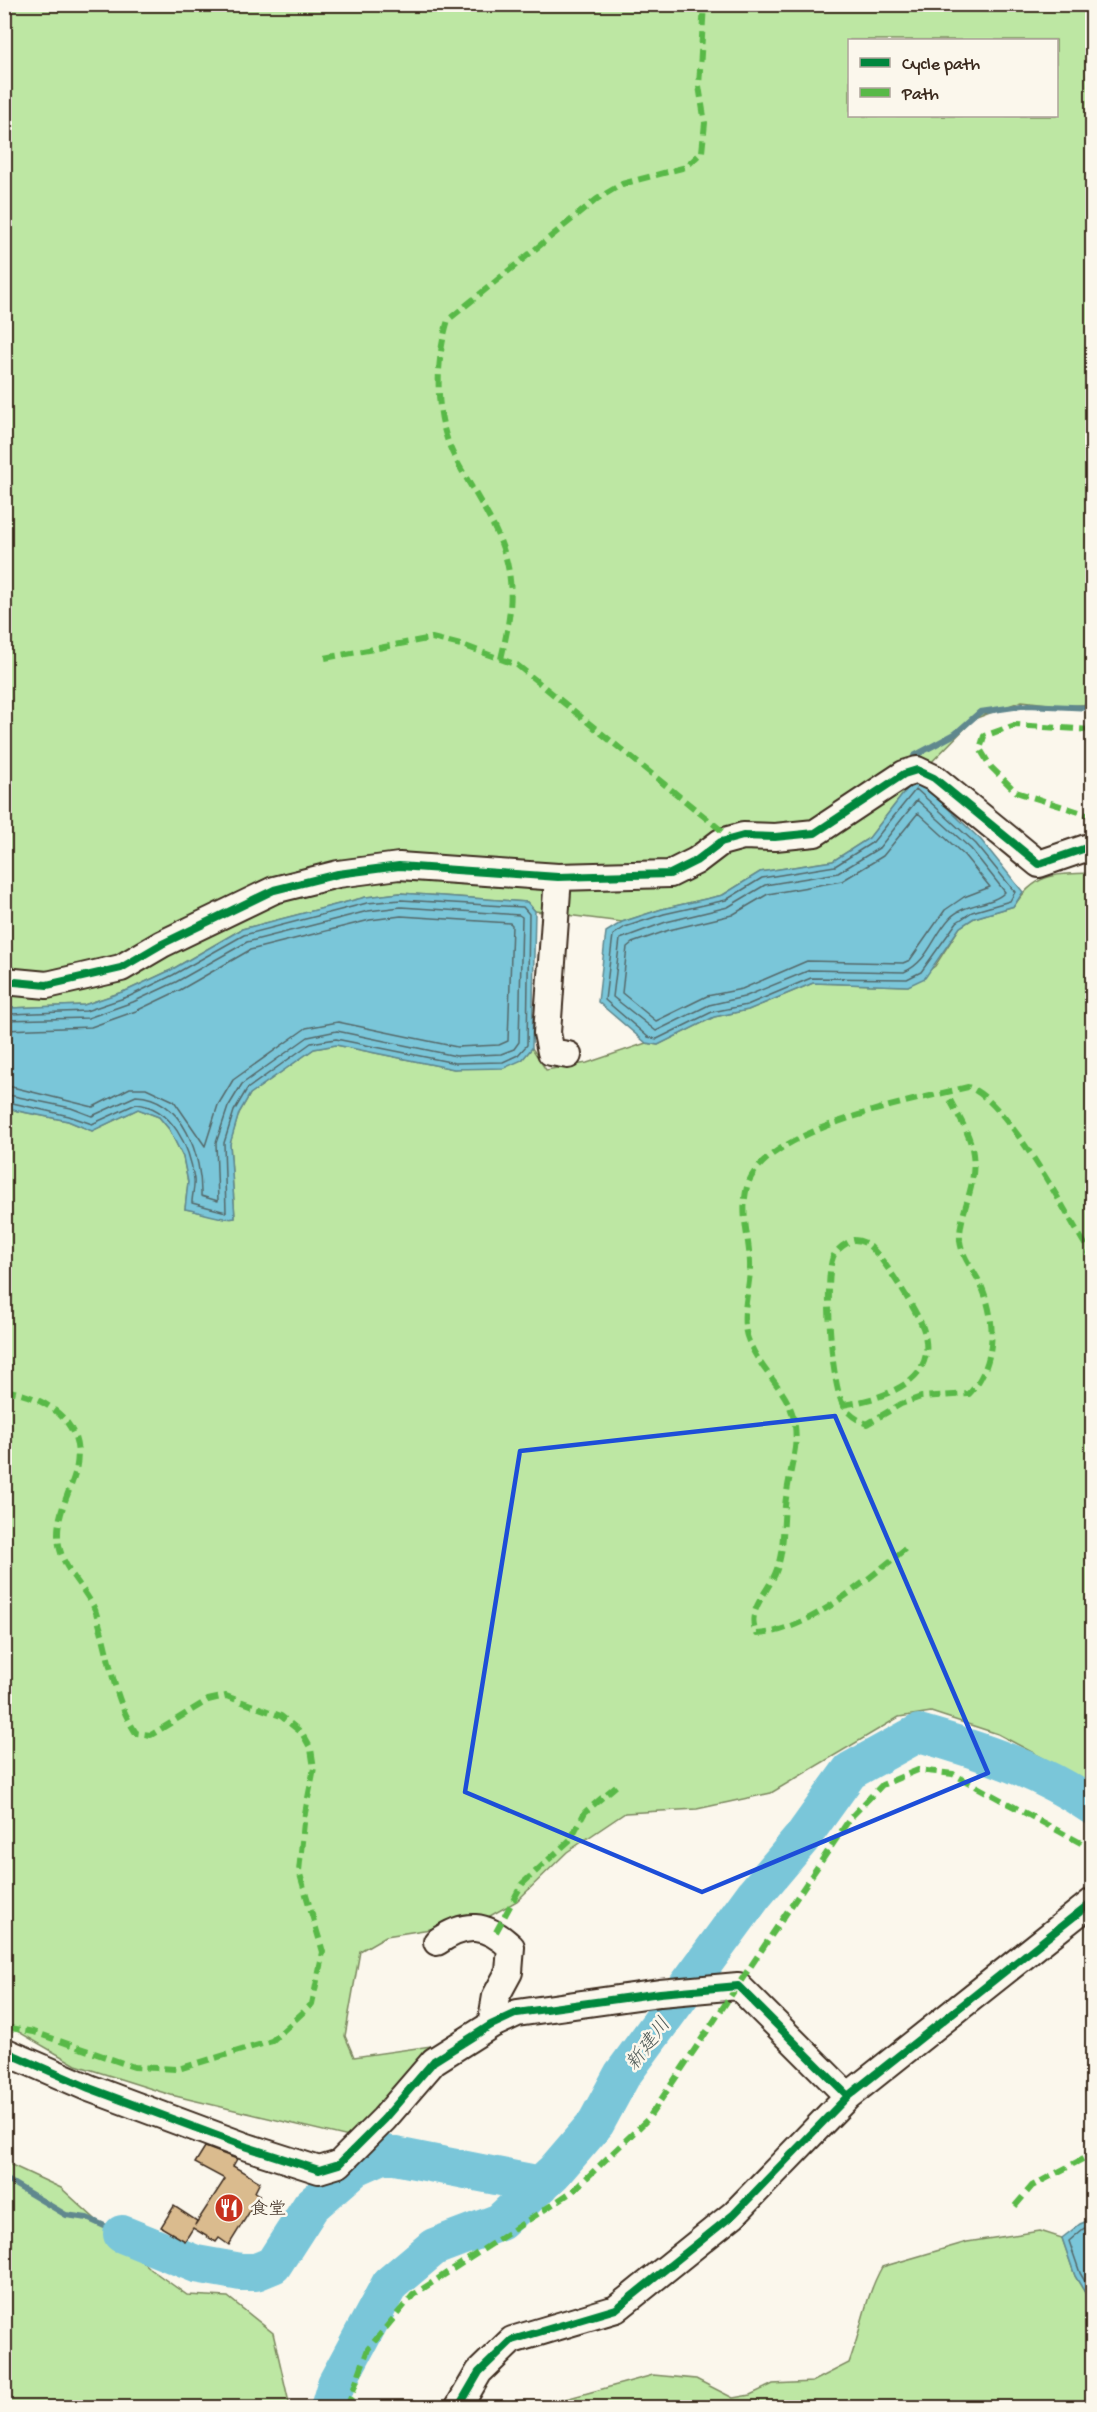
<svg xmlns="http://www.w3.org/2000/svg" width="1097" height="2412" font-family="'Gochi Hand','Klee One',sans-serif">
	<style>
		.green { fill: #bde7a3; stroke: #7c8860; stroke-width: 1.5; fill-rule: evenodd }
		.water { fill: #7ac6d9; stroke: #61888e; stroke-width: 1.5 }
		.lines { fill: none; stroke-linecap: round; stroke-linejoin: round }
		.shore { stroke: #546869; stroke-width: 1.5 }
		.stream { stroke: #61888e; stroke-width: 6 }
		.river { stroke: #7ac6d9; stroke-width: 38 }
		.building { fill: #dabb8e; stroke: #3b2a1e; stroke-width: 1.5 }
		.minor-casing { stroke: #3b2a1e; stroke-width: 30 }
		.minor { stroke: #fbf7ec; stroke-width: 26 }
		.quiet { stroke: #58b947; stroke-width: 6; stroke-dasharray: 12 6; stroke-linecap: butt }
		.cycleway-casing { stroke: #fbf7ec; stroke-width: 11 }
		.cycleway { stroke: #00873e; stroke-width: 8 }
		.marked { fill: none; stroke: #1d4ed8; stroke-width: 4.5; stroke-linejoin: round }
		.labels { text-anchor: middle; stroke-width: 5; stroke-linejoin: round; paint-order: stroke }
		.poi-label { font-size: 18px; fill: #3b2a1e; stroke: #fbf7ec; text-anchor: start }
		.water-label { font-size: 20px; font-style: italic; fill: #4e5956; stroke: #fbf7ec }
	</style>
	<rect width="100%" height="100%" fill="#fbf7ec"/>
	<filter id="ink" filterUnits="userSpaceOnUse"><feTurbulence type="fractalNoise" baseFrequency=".0167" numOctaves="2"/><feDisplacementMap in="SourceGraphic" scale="12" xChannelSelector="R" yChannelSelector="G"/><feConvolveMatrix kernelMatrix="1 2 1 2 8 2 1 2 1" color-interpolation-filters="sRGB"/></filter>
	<g filter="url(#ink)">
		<path class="green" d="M5 5H1092V704L1066 706 1022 701 974 719 914 780 869 838 833 861 760 872 723 895 662 909 622 922 535 911 527 902 400 893 366 897 242 929 171 970 128 990 84 1005 11 1008 5 1005ZM850 40H1056V116H850Z
			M1092 873V1784L998 1734 931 1712 899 1717 771 1793 697 1809 625 1813 567 1852 517 1901 481 1921 386 1936 360 1951 345 2036 354 2057 431 2046 353 2138 171 2095 76 2065 5 2024 4 1105 8 1109 68 1121 92 1131 138 1109 159 1117 169 1129 183 1157 188 1182 185 1209C198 1210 224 1221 235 1218L230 1143 239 1113 250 1094 314 1049 336 1045 454 1069 522 1060 532 1048 546 1070 587 1063 646 1043 658 1045 714 1017 748 1010 813 983 908 986 935 966 960 927 974 918 1014 906C1036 872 1056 874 1092 873Z
			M5 2162 61 2188 149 2268 187 2295 228 2297 273 2333 290 2407H5Z
			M1040 2231 1062 2238 1075 2276 1092 2304V2407L533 2408 653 2375 696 2379 733 2398 750 2395 773 2384 812 2382 849 2363C861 2331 865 2297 882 2267L967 2242Z"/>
		<path class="water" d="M914 780 921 783 981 840 1023 892 1014 906 974 918 960 927 925 978 908 986 813 983 748 1010 714 1017 658 1045 646 1043 598 1002 606 932 622 922 662 909 723 895 760 872 833 861 869 838Z
			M400 893 527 902 535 911 532 1048 522 1060 504 1068 454 1069 336 1045 314 1049 250 1094 239 1113 230 1144 235 1218C224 1221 198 1211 185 1209L188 1182 183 1157 169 1129 159 1117 138 1109 92 1131 68 1121 8 1109 5 1105V1005L11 1008 84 1005 128 990 171 970 242 929 366 897Z
			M1092 2219V2304L1075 2276 1062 2238 1080 2224Z"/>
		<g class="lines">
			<path class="shore" d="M916 789 976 844 1015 892 1010 901 972 912 957 922 921 972 907 979 811 978 747 1005 712 1012 657 1039 648 1037 605 1000 613 935 625 927 664 914 726 900 762 878 835 866 873 842Z
				M917 800 971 849 1005 892C992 906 965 902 950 918 933 936 928 962 904 972L810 970 744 997 709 1005 656 1031 613 997 620 939 666 922 728 907 765 885 838 873 879 848Z
				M918 813 964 855 990 887 964 897 945 910 910 960 903 963 807 961 742 989 707 996 656 1021 622 993 627 947 632 943 669 930 732 915 768 894 842 881 883 856Z
				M4 1012 11 1014 86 1011 130 996 173 975 244 935 367 903 401 900 523 907 529 914 527 1045 518 1055 503 1062 455 1063 336 1039 311 1043 247 1089 234 1111 224 1143 226 1212 192 1203C192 1195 195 1187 194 1179 190 1147 172 1107 136 1104L92 1124 69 1116 4 1101
				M4 1020 88 1018 133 1002 176 982 247 942 368 911 401 907 519 915 522 917 519 1042 514 1049 501 1054 456 1056 337 1031 308 1037 242 1084 228 1107 216 1143 218 1201 201 1196C202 1157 184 1098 136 1096L92 1116 71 1108 4 1094
				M4 1030 91 1027 136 1011 180 990 250 950 370 920 401 916 510 923 512 925 508 1041 499 1045 457 1047 338 1022 306 1028 233 1080 218 1105 205 1146 174 1101 146 1088H130L93 1107 4 1085
				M1092 2225 1083 2229 1069 2241 1080 2273 1092 2293"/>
			<path class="stream" d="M914 766V756L955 734 980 712 1028 705 1092 708
				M4 2178 66 2215 87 2218 122 2234"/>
			<path class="river" d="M122 2234 196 2264 241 2272H256L273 2265 311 2206 356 2167 385 2154 541 2185
				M329 2408 336 2384 390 2284 434 2247 500 2222 554 2172 596 2123 622 2075 754 1895 802 1838 850 1771 919 1733C979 1750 1040 1770 1092 1806"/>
		</g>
		<path class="building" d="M205 2147 237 2159 233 2166 260 2182 255 2192 260 2195 229 2245 219 2238 216 2242 193 2228 185 2241 161 2227 174 2206 197 2221 195 2225 225 2179 195 2163Z"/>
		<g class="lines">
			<g class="minor-casing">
				<path id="minor" d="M558 877 547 1033 551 1052 568 1055
					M4 981 47 985 121 968 162 944 274 890 338 874 399 866 558 877 670 874 696 861 721 842 743 836 775 837 815 833 904 774 917 770 934 778 1039 864 1089 847 1092 849
					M437 1942C465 1922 486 1923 511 1947L509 1972 496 1996 491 2025
					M4 2051 89 2088 247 2147 319 2170 339 2164 384 2119 434 2061 491 2025 517 2013 660 1993 738 1986 848 2096
					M458 2408 479 2372 512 2340 616 2309 734 2214 848 2096 1092 1902"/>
			</g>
			<use href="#minor" class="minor"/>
			<path class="quiet" d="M325 658 432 638 465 646 517 665 732 839
				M501 659C509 624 516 591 505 555 495 521 472 490 455 458 434 417 435 363 448 320L597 199 622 184 686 167 702 152 705 123 699 86 704 4
				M1092 730 1015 725 984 736 980 749 991 767 1016 792 1092 816
				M4 1390C46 1397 87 1422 76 1470 69 1496 54 1517 59 1545 63 1568 81 1584 92 1604 97 1611 98 1622 101 1630 111 1666 115 1701 136 1733L151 1735 208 1700 226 1696 281 1716 302 1733 311 1749 314 1768 305 1813 299 1871 323 1952 312 2004 272 2041 178 2069 134 2067 34 2032 4 2027
				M843 1405C869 1401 909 1391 922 1366 928 1354 927 1343 924 1331 920 1315 880 1252 867 1244 865 1242 857 1240 854 1240 846 1242 836 1250 833 1257 824 1279 831 1383 843 1405 849 1415 856 1419 867 1424L901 1404 921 1397 969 1394C997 1364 997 1319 980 1283 973 1269 962 1257 960 1241 959 1223 967 1204 971 1187 980 1143 964 1129 946 1092
				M905 1549C867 1580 807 1632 757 1634 744 1611 770 1591 777 1569 784 1549 783 1527 785 1506 787 1487 792 1468 795 1448 801 1394 765 1383 748 1339 739 1316 751 1288 750 1263 749 1236 740 1214 747 1187 763 1128 916 1100 968 1087 1007 1100 1062 1207 1086 1246L1092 1260
				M496 1932 522 1884 570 1840 585 1812 616 1786
				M1015 2206 1032 2186 1092 2154
				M347 2408 368 2349 413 2295 573 2191 648 2119 851 1817 882 1785 918 1770 953 1774 1092 1849"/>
			<g class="cycleway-casing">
				<path id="cycleway" d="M4 981 47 985 121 968 162 944 274 890 338 874 399 866 558 877 670 874 696 861 721 842 743 836 775 837 815 833 904 774 917 770 934 778 1039 864 1089 847 1092 849
					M4 2051 89 2088 247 2147 319 2170 339 2164 384 2119 434 2061 491 2025 517 2013 660 1993 738 1986 848 2096
					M458 2408 479 2372 512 2340 616 2309 734 2214 848 2096 1092 1902"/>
			</g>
			<use href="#cycleway" class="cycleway"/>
		</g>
	</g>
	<path class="marked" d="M835 1416 988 1773 702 1892 465 1792 520 1451Z"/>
	<defs>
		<g id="restaurant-disc" transform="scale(1.5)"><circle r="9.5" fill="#c8321e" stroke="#fbf7ec"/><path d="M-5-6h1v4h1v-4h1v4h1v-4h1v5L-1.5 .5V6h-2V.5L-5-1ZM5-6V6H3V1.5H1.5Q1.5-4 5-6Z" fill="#fff"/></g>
	</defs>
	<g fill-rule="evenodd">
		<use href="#restaurant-disc" x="229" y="2208"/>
	</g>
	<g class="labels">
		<g class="poi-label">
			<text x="250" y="2214">食堂</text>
		</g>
		<g class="water-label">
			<text transform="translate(647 2043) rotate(-53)" y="7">新建川</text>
		</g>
	</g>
	<rect width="1097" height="2412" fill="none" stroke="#fbf7ec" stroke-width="24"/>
	<rect x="12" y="12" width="1073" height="2388" fill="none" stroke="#3b2a1e" stroke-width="2" filter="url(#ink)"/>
	<rect x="848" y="39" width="210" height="78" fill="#fbf7ec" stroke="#aea59a" stroke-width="1.5"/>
	<rect x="860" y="58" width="30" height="9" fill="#00873e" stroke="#aea59a" stroke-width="1.5"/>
	<text x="902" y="69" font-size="18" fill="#3b2a1e">Cycle path</text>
	<rect x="860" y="88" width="30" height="9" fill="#58b947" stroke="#aea59a" stroke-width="1.5"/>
	<text x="902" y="99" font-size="18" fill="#3b2a1e">Path</text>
</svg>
